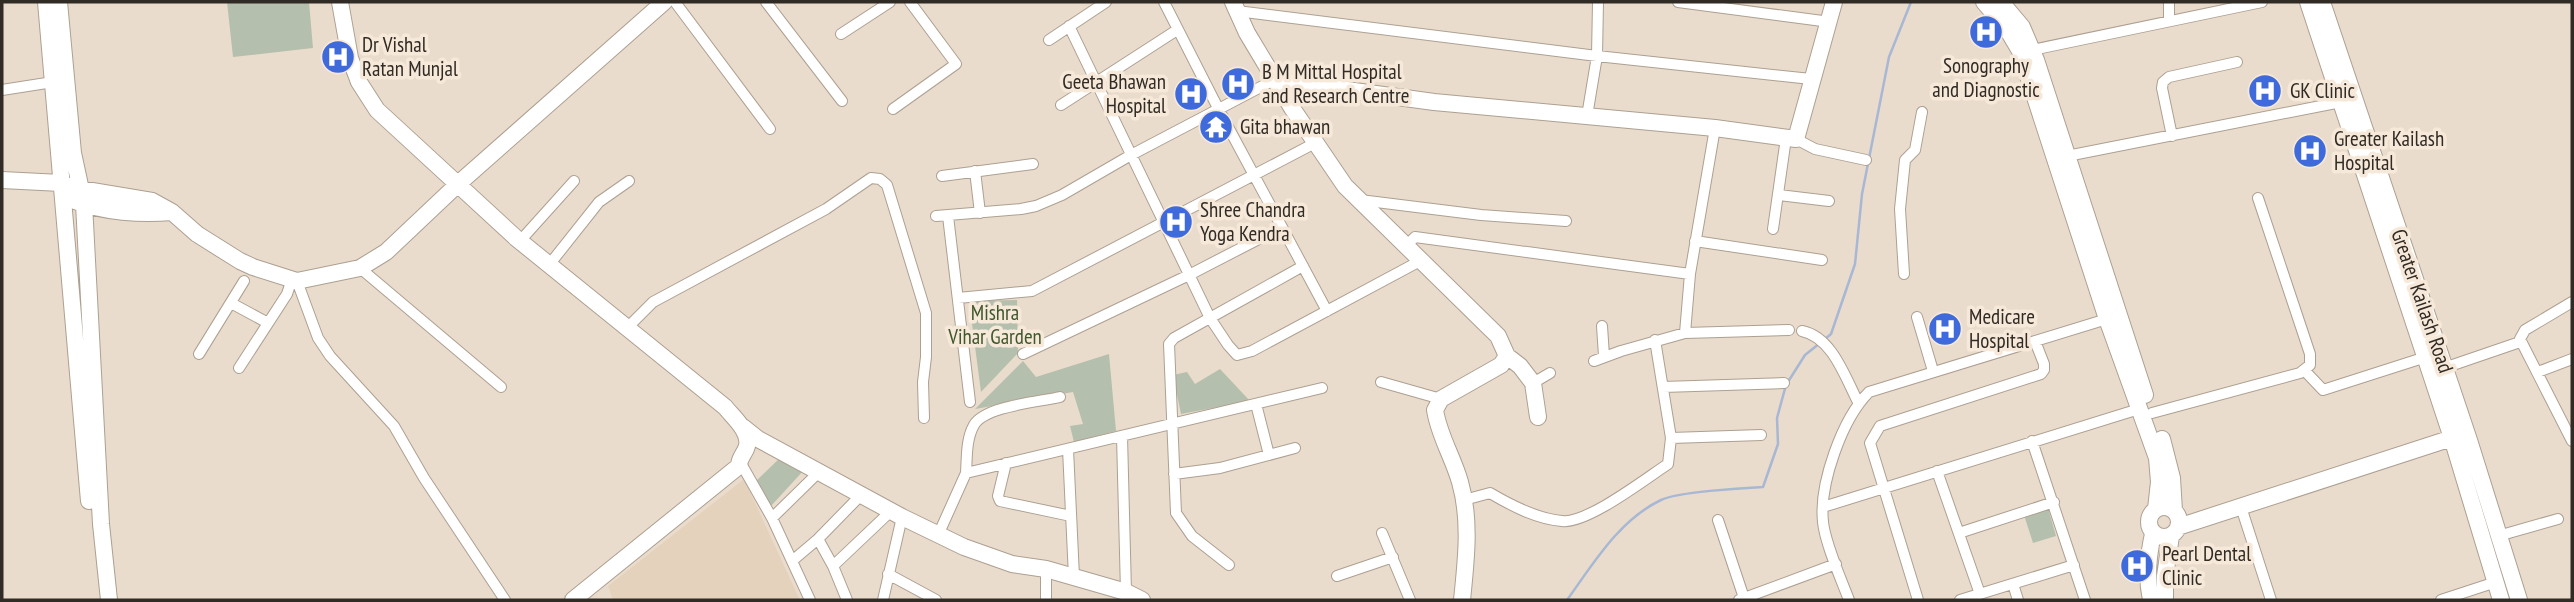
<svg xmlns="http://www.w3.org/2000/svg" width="2574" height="602" font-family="'PT Sans Narrow',sans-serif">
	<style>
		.built { fill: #e5d2bc }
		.green { fill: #b5bfad }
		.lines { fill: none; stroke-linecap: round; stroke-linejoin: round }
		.stream { stroke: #a8b7d3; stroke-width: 2.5 }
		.street-casing { stroke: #ada091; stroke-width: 12 }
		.secondary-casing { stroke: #ada091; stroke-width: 18 }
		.street { stroke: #fff; stroke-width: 10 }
		.secondary { stroke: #fff; stroke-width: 16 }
		.labels { text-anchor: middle; stroke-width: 7; stroke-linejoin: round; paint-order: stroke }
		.poi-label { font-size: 21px; fill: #312b25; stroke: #f7e9d9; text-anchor: start }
		.street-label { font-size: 21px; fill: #312b25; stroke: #f7e9d9 }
		.park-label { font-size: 21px; fill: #41582d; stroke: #f7e9d9 }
	</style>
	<rect width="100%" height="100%" fill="#eadccc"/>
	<path class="built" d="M744 479 800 600H613L608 586Z"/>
	<path class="green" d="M227 2H309L313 48 233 57Z
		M1017 300 1018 353 981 392 969 301Z
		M1109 354 1116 431 1074 442 1070 426 1083 424 1073 392 975 409 1023 361 1036 377Z
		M1220 369 1250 401 1181 414 1173 375 1187 372 1195 384Z
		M784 454 804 470 771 506 755 482Z
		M2048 508 2056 536 2033 543 2024 515Z"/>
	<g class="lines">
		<path class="stream" d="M1825 339 1831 334 1855 264 1862 194 1889 57 1911 2
			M1567 600C1593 564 1619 520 1661 500 1677 492 1742 488 1763 487L1778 444 1777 418 1786 385 1805 355 1820 343"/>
		<g class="street-casing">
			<path id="street" d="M675 2 770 129
				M766 2 842 101
				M1164 2 1219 110 1327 311
				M1678 2 1830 22
				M1237 11 1597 56 1811 79
				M2169 21V2
				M1069 26 1210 318 1228 345 1237 355 1252 351 1420 261
				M841 34 890 2
				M1049 40 1106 2
				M2032 50 2262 2
				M2 90 53 82
				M1061 105 1177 30
				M893 109 956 64 910 2
				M1587 116 1597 56 1598 2
				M2172 136 2162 88 2163 82 2169 77 2237 62
				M1796 139 1815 149 1866 160
				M2067 156 2341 102
				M975 171 980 213
				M942 176 1033 164
				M1779 195 1829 201
				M1360 200 1481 215 1566 221
				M936 216 1021 209 1036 206 1062 195 1131 155 1274 80
				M948 216 970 402
				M1773 229 1786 138
				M520 241 574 181
				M1695 241 1822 260
				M1405 247 1415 237 1690 274
				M549 265 599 202 629 181
				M360 268 501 387
				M1904 274 1900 209 1905 160 1915 150 1922 112
				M297 281 318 338 330 356 394 426 424 478 505 600
				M958 298 1032 291 1315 143
				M2572 302 2525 330 2520 339 2572 441
				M231 303 268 323
				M1917 317 1933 371
				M1602 326 1604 356
				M627 328 653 302 826 209 871 178 880 179 887 185 926 313V357L923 382 924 418
				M1802 331C1832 337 1845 377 1858 402
				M1685 333 1690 274 1715 128
				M1655 340 1671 438 1761 435
				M199 354 244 281
				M1023 354 1189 275 1282 227
				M1594 361 1621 351 1685 333 1789 330
				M239 368 287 294 292 279
				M2444 368 2520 342
				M2304 370 2323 390 2426 357
				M2538 372 2572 359
				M1381 382 1441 399
				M1533 383 1550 373
				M1663 387 1784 383
				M1256 404 1269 455
				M2152 413 2300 373 2310 365V354L2258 198
				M1122 436 1126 592
				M2032 441 2085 600
				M1068 449 1074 577
				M739 460 772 518 810 600
				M1006 463 998 496 1000 501 1071 516
				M1937 471 1980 594
				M966 473C967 457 966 439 974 425 985 406 1039 402 1060 397
				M1174 474 1220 468 1295 448
				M1464 500 1490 493C1512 506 1537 519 1562 521 1587 524 1645 479 1668 464L1671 438
				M1823 507 2139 409
				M2241 507 2271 600
				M772 518 820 471
				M1718 520 1744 598
				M939 533 966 473 1322 388
				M1382 533 1410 600
				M1959 533 2054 502
				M2498 536 2558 519
				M818 539 833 566
				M792 561 818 539 862 494
				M1229 565 1192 536 1176 513 1169 344 1174 338 1303 266
				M888 574 936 600
				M1337 576 1393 557
				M2013 584 2018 600
				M847 600 833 566 891 511
				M883 600 902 517
				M1046 600V569
				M1739 600 1836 564
				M1849 600C1841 579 1825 543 1823 522 1819 484 1842 419 1869 392L2107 319
				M1918 600 1870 443 1880 426 2041 374 2044 370V364L2035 341
				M1960 600 2074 565
				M2441 600 2496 582"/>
		</g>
		<g class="secondary-casing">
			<path id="secondary" d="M46 2 89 501
				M59 2 73 153 84 204 101 524 109 600
				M340 2 350 58 359 82 377 110 516 238 725 407C733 417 750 431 747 446 745 454 739 457 739 466L573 600
				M1233 2 1247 33 1292 108 1345 186 1498 336 1507 356 1520 366 1533 383 1538 417
				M1984 2 2007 29 2020 51 2107 319 2157 458 2159 482 2156 509
				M2001 2 2022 27 2036 60 2145 395
				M2308 2 2452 438 2501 600
				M2322 2 2469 440 2519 600
				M1274 80 1434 102 1715 128 1796 139 1834 2
				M2 180 61 183 80 189 152 201 172 212 197 234 240 261 253 267 297 281 360 268 386 252 458 184 664 2
				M75 201C104 212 141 215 172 212
				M743 427 758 439 902 517 964 547 1012 564 1046 569 1126 592 1142 600
				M2162 439 2172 478 2174 511
				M2149 522a15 15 0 1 1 30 0a15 15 0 1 1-30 0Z
				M2178 527 2452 438
				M1462 600C1466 561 1471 520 1460 482 1453 457 1439 436 1435 410L1441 399 1501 365 1507 356
				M2151 600C2146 577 2148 557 2153 534
				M2165 600V576L2171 536"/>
		</g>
		<use href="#street" class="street"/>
		<use href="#secondary" class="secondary"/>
	</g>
	<defs>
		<g id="hospital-disc" transform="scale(1.75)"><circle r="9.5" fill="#3e6adb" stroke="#f7e9d9"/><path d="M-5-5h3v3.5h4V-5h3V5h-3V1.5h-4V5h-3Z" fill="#fff"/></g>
		<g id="temple-disc" transform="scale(1.75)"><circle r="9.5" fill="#3e6adb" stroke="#f7e9d9"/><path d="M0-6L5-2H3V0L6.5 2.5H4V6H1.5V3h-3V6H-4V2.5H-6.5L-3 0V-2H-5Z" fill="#fff"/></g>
	</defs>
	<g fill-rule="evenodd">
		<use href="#hospital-disc" x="1986" y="32"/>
		<use href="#hospital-disc" x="338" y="57"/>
		<use href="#hospital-disc" x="1238" y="84"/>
		<use href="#hospital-disc" x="2265" y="91"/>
		<use href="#hospital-disc" x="1191" y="94"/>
		<use href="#temple-disc" x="1216" y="127"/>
		<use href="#hospital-disc" x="2310" y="151"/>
		<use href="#hospital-disc" x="1176" y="222"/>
		<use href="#hospital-disc" x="1945" y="329"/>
		<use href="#hospital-disc" x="2137" y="566"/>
	</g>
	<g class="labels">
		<g class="poi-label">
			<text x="362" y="52">Dr Vishal<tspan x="362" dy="24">Ratan Munjal</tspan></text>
			<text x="1986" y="73" text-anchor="middle">Sonography<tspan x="1986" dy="24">and Diagnostic</tspan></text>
			<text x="1262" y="79">B M Mittal Hospital<tspan x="1262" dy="24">and Research Centre</tspan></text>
			<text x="1166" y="89" text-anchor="end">Geeta Bhawan<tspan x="1166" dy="24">Hospital</tspan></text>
			<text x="2290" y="98">GK Clinic</text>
			<text x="1240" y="134">Gita bhawan</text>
			<text x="2334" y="146">Greater Kailash<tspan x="2334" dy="24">Hospital</tspan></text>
			<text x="1200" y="217">Shree Chandra<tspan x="1200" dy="24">Yoga Kendra</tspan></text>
			<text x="1969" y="324">Medicare<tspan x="1969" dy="24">Hospital</tspan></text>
			<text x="2162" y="561">Pearl Dental<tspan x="2162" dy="24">Clinic</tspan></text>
		</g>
		<g class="street-label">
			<text transform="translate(2422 301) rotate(71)" y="7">Greater Kailash Road</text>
		</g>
		<g class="park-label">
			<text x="995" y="320">Mishra<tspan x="995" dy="24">Vihar Garden</tspan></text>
		</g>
	</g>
	<rect width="2574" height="602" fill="none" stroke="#312b25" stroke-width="7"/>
</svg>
